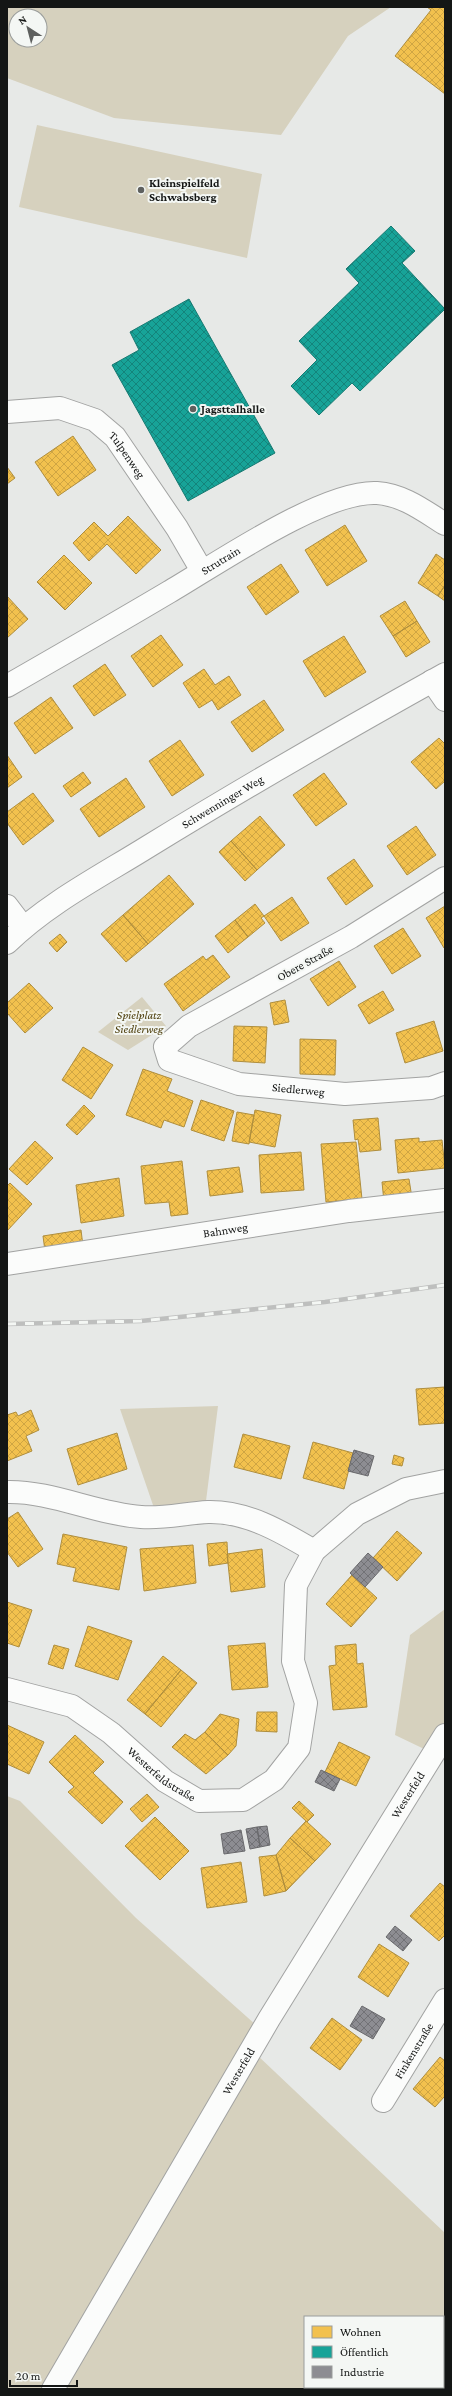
<svg xmlns="http://www.w3.org/2000/svg" width="452" height="2396" font-family="'Crimson Pro',serif">
	<style>
		.green { fill: #d6d1be; fill-rule: evenodd }
		.homes { fill: url(#homes-cross-hatch); stroke: #af8e3d }
		.public { fill: url(#public-cross-hatch); stroke: #167971 }
		.industry { fill: url(#industry-cross-hatch); stroke: #69696c }
		.lines { fill: none; stroke-linecap: round; stroke-linejoin: round }
		.minor-casing { stroke: #a2a3a2; stroke-width: 24 }
		.minor { stroke: #fbfcfb; stroke-width: 22 }
		.rail-casing { stroke: #bebfbe; stroke-width: 4.5 }
		.rail { stroke: #f4f7f4; stroke-width: 3; stroke-dasharray: 9; stroke-linecap: butt }
		.poi-dot { fill: #5e605e; stroke: #f4f7f4; stroke-width: 1.5 }
		.labels { text-anchor: middle; stroke-width: 4; stroke-linejoin: round; paint-order: stroke }
		.poi-label { font-size: 12px; font-weight: bold; fill: #141615; stroke: #f4f7f4; text-anchor: start }
		.street-label { font-size: 12px; fill: #141615; stroke: #f4f7f4 }
		.park-label { font-size: 12px; font-style: italic; fill: #4e3f0c; stroke: #f4f7f4 }
	</style>
	<defs>
		<pattern id="homes-cross-hatch" width="8" height="8" patternUnits="userSpaceOnUse"><rect width="8" height="8" fill="#f2c14e"/><path d="M0 0l8 8M0 8l8-8" fill="none" stroke="#cfa543"/></pattern>
		<pattern id="public-cross-hatch" width="8" height="8" patternUnits="userSpaceOnUse"><rect width="8" height="8" fill="#17a398"/><path d="M0 0l8 8M0 8l8-8" fill="none" stroke="#14847b"/></pattern>
		<pattern id="industry-cross-hatch" width="8" height="8" patternUnits="userSpaceOnUse"><rect width="8" height="8" fill="#8d8d92"/><path d="M0 0l8 8M0 8l8-8" fill="none" stroke="#727276"/></pattern>
	</defs>
	<rect width="100%" height="100%" fill="#e7e9e7"/>
	<path class="green" d="M7 7H391L348 36 281 135 114 118 7 78ZM16 16H40V40H16Z
		M37 125 262 174 247 258 19 207Z
		M142 997 166 1026 128 1050 98 1032Z
		M218 1406 206 1501 154 1508 120 1409Z
		M445 1609V1759L395 1735 410 1635Z
		M7 1796 20 1801 136 1918 257 2026 46 2389H7Z
		M256 2054 445 2233V2389H62ZM305 2317H443V2387H305Z"/>
	<path class="homes" d="M427 7H445V94L395 56 431 10Z
		M73 436 96 470 58 496 35 462Z
		M7 467 15 478 7 484Z
		M128 516 161 550 136 574 107 544 89 561 73 543 94 522 108 536Z
		M345 525 367 561 327 586 305 550Z
		M436 554 445 560V585L438 596 418 583Z
		M64 555 92 583 65 610 37 582Z
		M281 564 299 592 266 615 247 587Z
		M445 585V601L438 596Z
		M7 596 28 619 7 638Z
		M405 601 417 621 393 636 380 616Z
		M417 621 430 642 406 657 393 636Z
		M161 635 183 665 153 687 131 656Z
		M344 636 366 672 325 697 303 661Z
		M105 664 126 695 94 716 73 686Z
		M204 669 215 685 229 676 241 695 218 710 212 700 199 708 183 683Z
		M51 697 73 728 35 754 14 723Z
		M264 700 284 730 252 752 231 722Z
		M439 738 445 744V781L436 789 411 762Z
		M180 740 204 775 172 796 149 761Z
		M7 755 22 777 7 788Z
		M83 772 91 783 71 797 63 786Z
		M324 773 347 804 316 826 293 795Z
		M126 778 145 807 99 837 80 809Z
		M33 793 54 821 23 845 7 823V812Z
		M260 816 285 845 257 870 231 841Z
		M416 826 436 855 407 875 387 846Z
		M231 841 257 870 245 881 219 852Z
		M354 859 373 886 346 905 327 878Z
		M169 875 194 904 148 944 123 915Z
		M292 897 309 923 281 941 264 916Z
		M255 904 264 916 261 918 265 923 248 937 235 920Z
		M445 906V948H444L426 918Z
		M123 915 148 944 126 962 101 934Z
		M235 920 248 937 228 953 215 936Z
		M403 928 421 956 392 974 374 946Z
		M60 934 67 942 57 952 49 943Z
		M213 955 230 977 183 1011 164 984 203 956 206 960Z
		M339 961 356 987 328 1006 310 979Z
		M29 983 53 1008 25 1033 7 1013V1003Z
		M383 991 394 1010 369 1024 358 1005Z
		M285 1000 289 1022 274 1025 270 1003Z
		M434 1021 443 1051 405 1063 396 1033Z
		M234 1026 267 1027 265 1063 233 1061Z
		M300 1039 336 1040 335 1075 300 1074Z
		M83 1047 113 1065 91 1099 62 1080Z
		M143 1069 172 1079 167 1091 193 1101 184 1127 164 1120 161 1128 126 1115Z
		M201 1100 234 1111 224 1141 191 1130Z
		M84 1105 95 1116 77 1135 66 1125Z
		M255 1110 281 1115 275 1147 249 1142Z
		M237 1112 254 1115 249 1144 232 1141Z
		M378 1118 381 1150 360 1152 358 1139 355 1140 353 1120Z
		M419 1138V1142L442 1140 445 1168 398 1173 395 1140Z
		M35 1141 53 1158 27 1185 9 1169Z
		M356 1142 362 1199 326 1202 321 1144Z
		M301 1152 304 1190 261 1193 259 1155Z
		M182 1161 188 1214 171 1216 169 1202 145 1204 141 1166Z
		M239 1167 243 1192 210 1196 207 1171Z
		M119 1178 124 1216 81 1223 76 1185Z
		M409 1179 412 1198 384 1202 382 1182Z
		M10 1183 32 1204 7 1231V1186Z
		M81 1230 83 1246 45 1251 43 1236Z
		M445 1387V1423L419 1425 416 1389Z
		M31 1410 39 1430 26 1436 32 1451 7 1461V1415L16 1412 18 1416Z
		M117 1433 127 1469 78 1485 67 1449Z
		M243 1434 290 1446 281 1479 234 1467Z
		M313 1442 353 1453 344 1489 303 1478Z
		M394 1455 404 1458 402 1466 392 1464Z
		M18 1512 43 1549 18 1567 7 1552V1519Z
		M397 1531 422 1553 397 1581 373 1558Z
		M63 1534 127 1547 119 1590 73 1581 76 1568 57 1564Z
		M227 1542 228 1563 209 1566 207 1544Z
		M193 1545 196 1583 144 1591 140 1549Z
		M262 1549 265 1587 231 1592 227 1554Z
		M352 1575 377 1598 351 1627 326 1604Z
		M7 1602 32 1610 19 1647 7 1643Z
		M88 1626 132 1641 118 1680 75 1666Z
		M265 1643 268 1687 232 1690 228 1646Z
		M356 1644 357 1664 363 1663 367 1707 333 1710 329 1666 336 1665 335 1646Z
		M54 1645 69 1649 63 1669 48 1664Z
		M163 1656 181 1670 145 1714 127 1700Z
		M181 1670 197 1683 161 1727 145 1714Z
		M257 1712H277V1732L256 1731Z
		M220 1714 239 1719 236 1746 228 1755 205 1732Z
		M7 1725 44 1742 29 1774 7 1764Z
		M205 1732 228 1755 206 1774 172 1747 185 1734 195 1740Z
		M75 1735 104 1762 93 1773 123 1802 102 1824 68 1792 74 1787 49 1762Z
		M339 1742 370 1757 356 1786 325 1772Z
		M147 1794 159 1807 142 1822 130 1809Z
		M299 1801 314 1815 307 1822 292 1808Z
		M155 1817 189 1851 160 1880 125 1846Z
		M306 1821 331 1844 315 1861 290 1838Z
		M290 1838 315 1861 286 1891 276 1855Z
		M276 1855 286 1891 264 1896 259 1857Z
		M241 1862 247 1902 207 1908 201 1868Z
		M440 1883 445 1887V1935L439 1941 410 1916Z
		M379 1944 409 1963 388 1997 358 1977Z
		M332 2018 362 2040 340 2070 310 2048Z
		M440 2057 445 2061V2096L435 2107 413 2089Z"/>
	<path class="public" d="M391 226 415 251 402 263 445 309 360 391 352 383 319 415 291 386 317 360 299 341 359 283 346 269Z
		M189 299 275 453 188 501 112 365 139 350 130 332Z"/>
	<path class="industry" d="M354 1450 374 1456 368 1476 348 1471Z
		M368 1553 383 1567 365 1587 350 1573Z
		M321 1770 340 1779 334 1791 315 1782Z
		M267 1826 270 1845 260 1847 257 1827Z
		M257 1827 260 1847 250 1849 246 1829Z
		M241 1830 245 1851 224 1854 221 1834Z
		M395 1926 412 1940 403 1951 386 1937Z
		M362 2006 385 2019 373 2039 350 2026Z"/>
	<g class="lines">
		<g class="minor-casing">
			<g id="minor">
				<path id="s1" d="M7 412 60 408 95 420 115 437 177 528 202 571"/>
				<path d="M432 681 445 700"/>
				<path id="s2" d="M7 686C61 655 115 624 169 592 217 564 324 490 377 493 404 495 424 511 445 524"/>
				<path id="s3" d="M445 878 351 937 189 1026 165 1047 169 1060 239 1084 345 1094 431 1088 445 1083"/>
				<path d="M7 906 23 927"/>
				<path id="s4" d="M7 943C48 903 101 876 149 846 247 786 346 729 445 674"/>
				<path id="s5" d="M7 1264 349 1211 445 1200"/>
				<path d="M7 1492C52 1491 96 1514 141 1517 163 1519 186 1513 208 1512 247 1511 282 1532 314 1551"/>
				<path id="s6" d="M7 1689 72 1706 111 1733 165 1781 199 1801 243 1800 274 1780 299 1748 306 1703 293 1661 296 1585 314 1551 357 1514 406 1489 445 1481"/>
				<path id="s7" d="M383 2101 445 2000"/>
				<path id="s8" d="M53 2389 269 2019 445 1735"/>
			</g>
		</g>
		<use href="#minor" class="minor"/>
		<g class="rail-casing">
			<path id="rail" d="M7 1324 141 1321 325 1302 445 1285"/>
		</g>
		<use href="#rail" class="rail"/>
	</g>
	<g class="poi-dot">
		<circle cx="141" cy="190" r="4"/>
		<circle cx="193" cy="409" r="4"/>
	</g>
	<g class="labels">
		<g class="poi-label">
			<text x="149" y="187">Kleinspielfeld<tspan x="149" dy="14">Schwabsberg</tspan></text>
			<text x="201" y="413">Jagsttalhalle</text>
		</g>
		<g class="street-label">
			<text dy="4" stroke="none"><textPath href="#s1" startOffset="138">Tulpenweg</textPath></text>
			<text dy="4" stroke="none"><textPath href="#s2" startOffset="248">Strutrain</textPath></text>
			<text dy="4" stroke="none"><textPath href="#s4" startOffset="258">Schwenninger Weg</textPath></text>
			<text transform="translate(305 963) rotate(-29)" y="4">Obere Straße</text>
			<text dy="4" stroke="none"><textPath href="#s3" startOffset="475">Siedlerweg</textPath></text>
			<text dy="4" stroke="none"><textPath href="#s5" startOffset="221">Bahnweg</textPath></text>
			<text dy="4" stroke="none"><textPath href="#s6" startOffset="180">Westerfeldstraße</textPath></text>
			<text dy="4" stroke="none"><textPath href="#s8" startOffset="692">Westerfeld</textPath></text>
			<text dy="4" stroke="none"><textPath href="#s7" startOffset="59">Finkenstraße</textPath></text>
			<text dy="4" stroke="none"><textPath href="#s8" startOffset="368">Westerfeld</textPath></text>
		</g>
		<g class="park-label">
			<text x="139" y="1019">Spielplatz<tspan x="139" dy="14">Siedlerweg</tspan></text>
		</g>
	</g>
	<rect width="452" height="2396" fill="none" stroke="#141615" stroke-width="16"/>
	<rect x="304" y="2316" width="140" height="72" fill="#f4f7f4" stroke="#9a9d9b"/>
	<rect x="312" y="2326" width="20" height="12" fill="#f2c14e" stroke="#9a9d9b"/>
	<text x="340" y="2336" font-size="12" fill="#141615">Wohnen</text>
	<rect x="312" y="2346" width="20" height="12" fill="#17a398" stroke="#9a9d9b"/>
	<text x="340" y="2356" font-size="12" fill="#141615">Öffentlich</text>
	<rect x="312" y="2366" width="20" height="12" fill="#8d8d92" stroke="#9a9d9b"/>
	<text x="340" y="2376" font-size="12" fill="#141615">Industrie</text>
	<g transform="translate(28 28) rotate(324)"><circle r="19" fill="#f4f7f4" stroke="#9a9d9b"/>
	<path d="M0-3L7 15L0 10L-7 15Z" fill="#5e605e"/>
	<text y="-6" font-size="11" font-weight="bold" text-anchor="middle" fill="#141615">N</text>
	</g>
	<path d="M10 2380v6h67v-6" fill="none" stroke="#141615" stroke-width="2"/>
	<text x="16" y="2380" font-size="12" fill="#141615" stroke="#f4f7f4" stroke-width="3" paint-order="stroke">20 m</text>
</svg>
